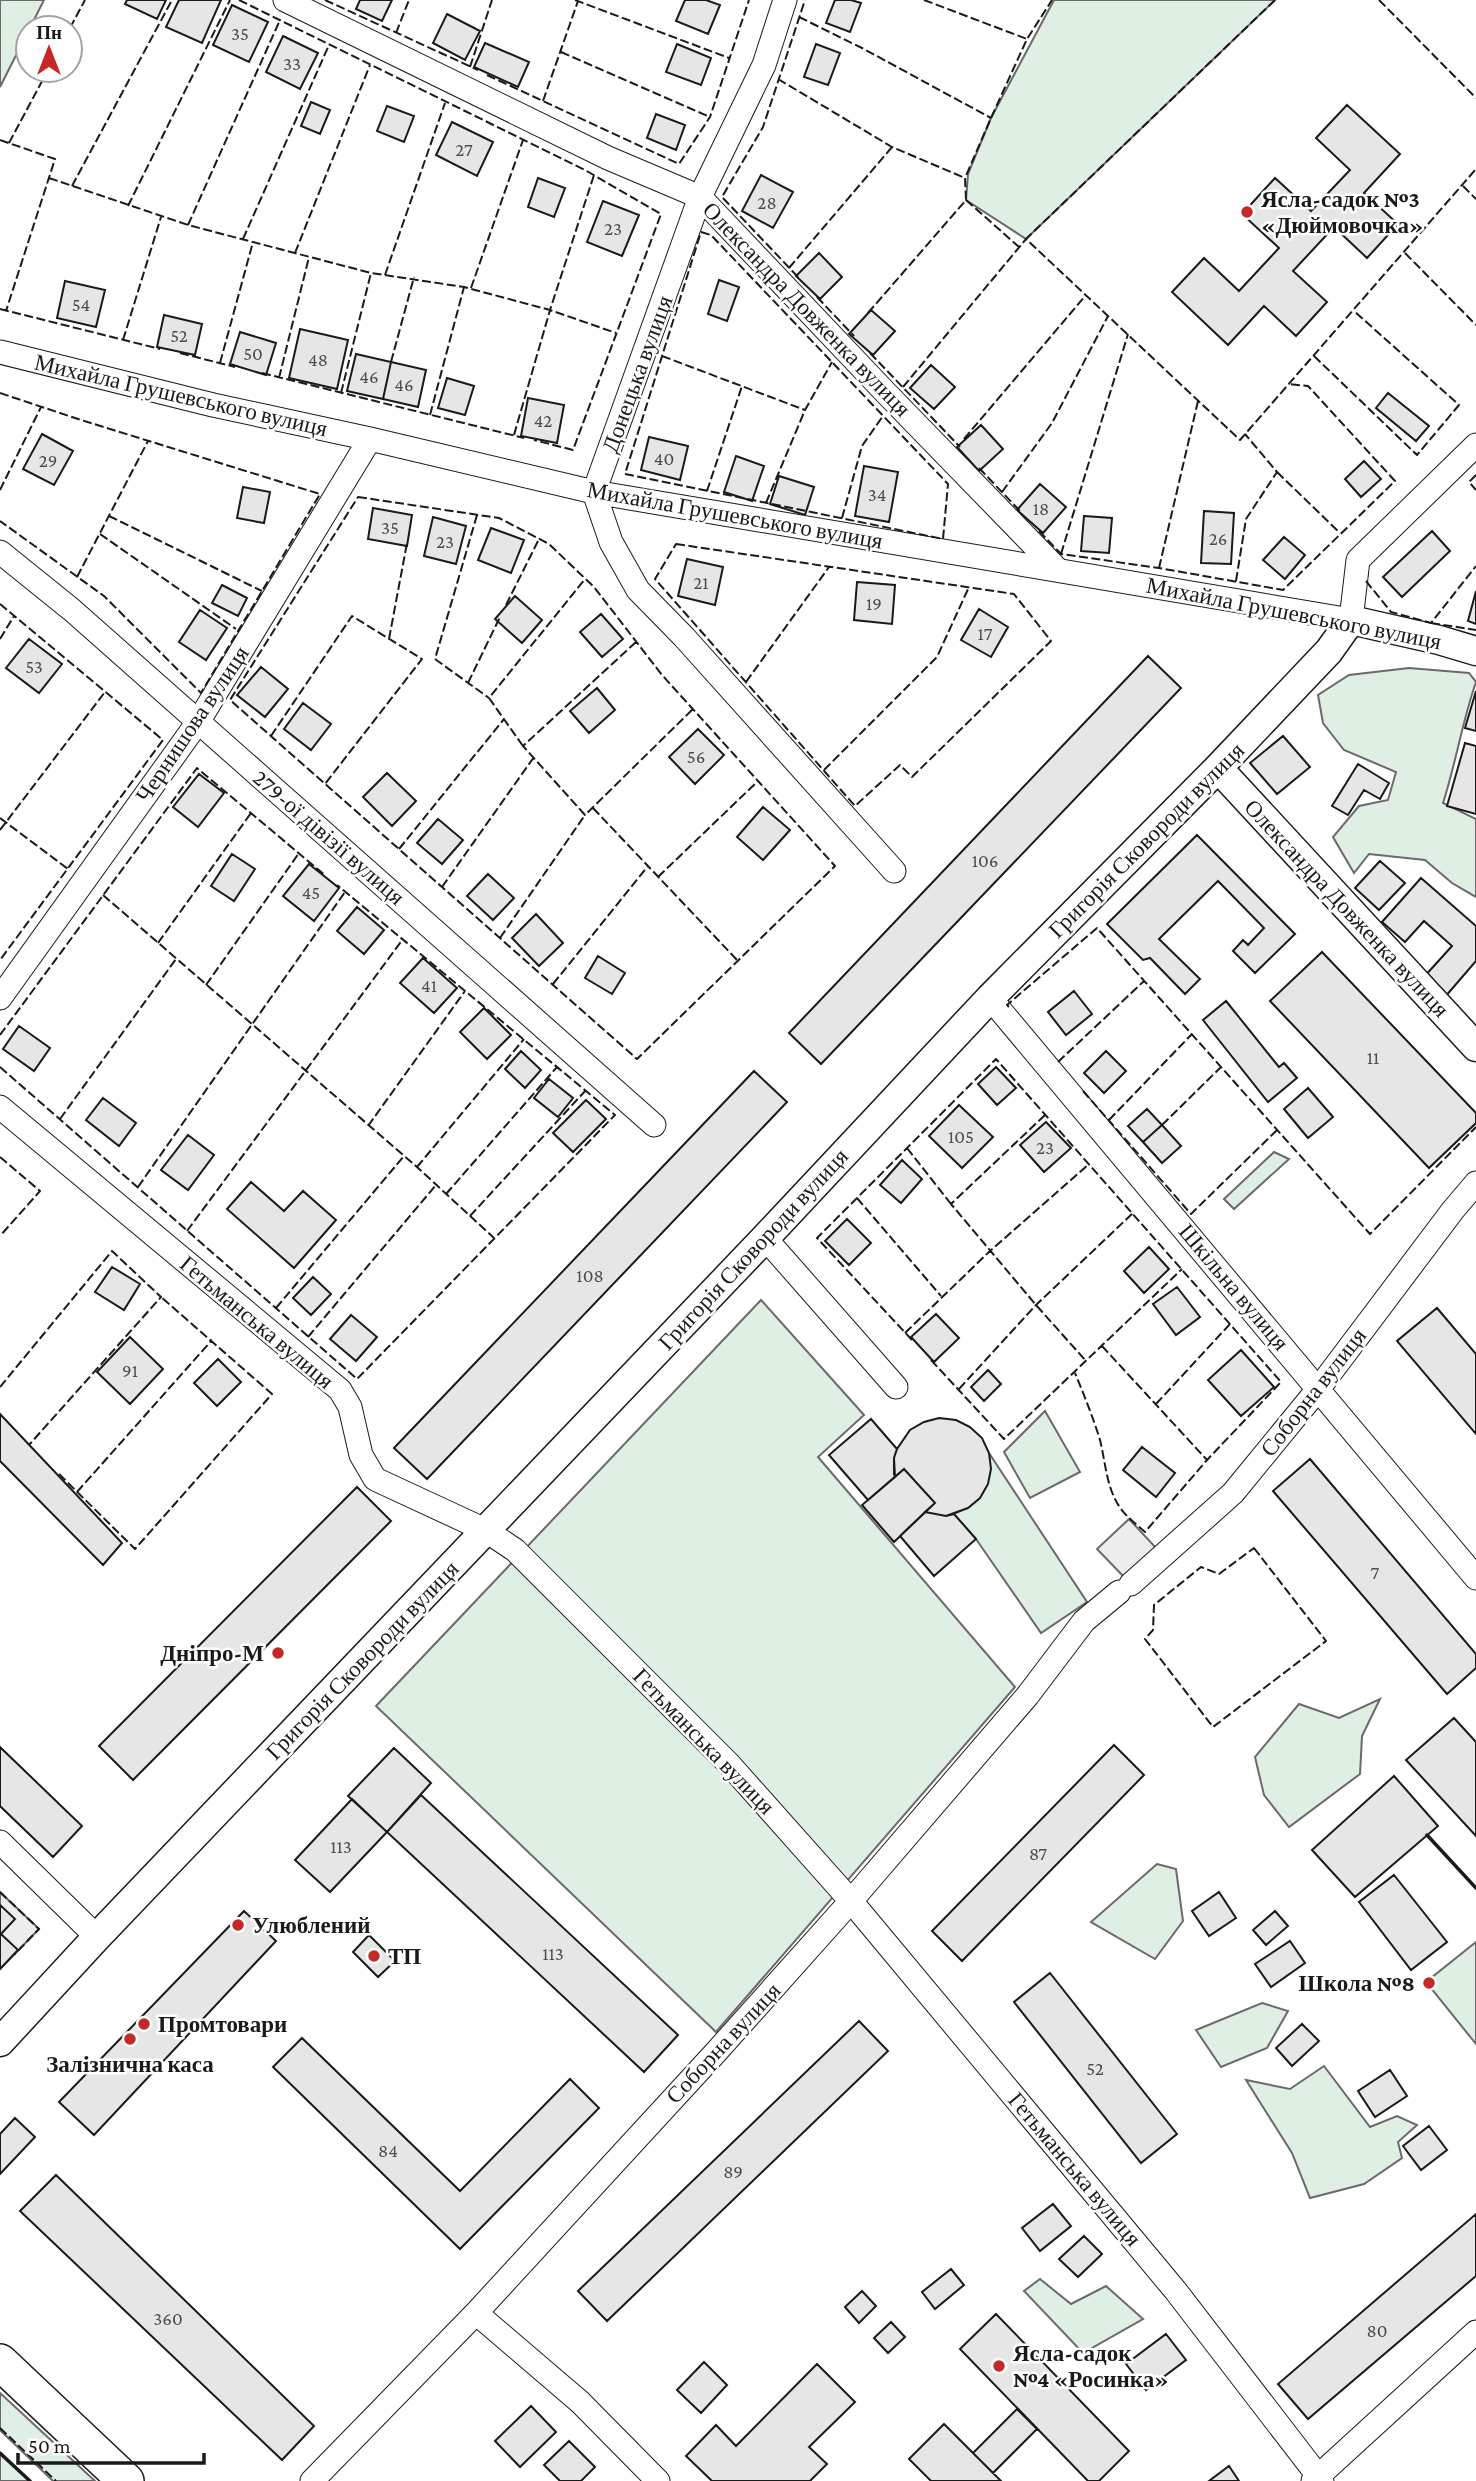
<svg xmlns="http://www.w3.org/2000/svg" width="1476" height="2481" font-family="'Crimson Pro',serif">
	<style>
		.green { fill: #e0efe3; stroke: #6a6a6a; stroke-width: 2 }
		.parking { fill: #ededed; stroke: #6a6a6a; stroke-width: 2 }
		.building { fill: #e6e6e6; stroke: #1a1a1a; stroke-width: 2 }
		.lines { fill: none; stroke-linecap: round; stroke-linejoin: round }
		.minor-casing { stroke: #1a1a1a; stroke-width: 25 }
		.tertiary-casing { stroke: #1a1a1a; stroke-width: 31 }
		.primary-casing { stroke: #1a1a1a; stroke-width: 38 }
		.minor { stroke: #fff; stroke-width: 23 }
		.tertiary { stroke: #fff; stroke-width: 28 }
		.primary { stroke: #fff; stroke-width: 35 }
		.fence { stroke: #1a1a1a; stroke-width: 2; stroke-dasharray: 9 3.5; stroke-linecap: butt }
		.wall { stroke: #1a1a1a; stroke-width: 3.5 }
		.poi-dot { fill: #c62828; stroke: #fff; stroke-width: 2.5 }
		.labels { text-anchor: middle; stroke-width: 5; stroke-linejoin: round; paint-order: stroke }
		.number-label { font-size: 19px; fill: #4d4d4d }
		.poi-label { font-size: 23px; font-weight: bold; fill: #1a1a1a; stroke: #fff; text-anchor: start }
		.street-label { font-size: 23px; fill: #1a1a1a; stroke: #fff }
	</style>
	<rect width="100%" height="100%" fill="#fff"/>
	<path class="green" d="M0 0H44L0 87Z
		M1054 0H1275L1026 239 966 200 968 174 991 118Z
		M1409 668 1469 673 1476 682C1462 722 1456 763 1443 803L1476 819V897L1452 883 1425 860 1369 854 1354 873 1333 837 1359 806 1388 800 1396 772 1344 750 1323 723 1318 695 1349 675Z
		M1274 1152 1289 1159 1234 1209 1224 1199Z
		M761 1300 864 1415 818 1457 1015 1687 716 2032 376 1706Z
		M1045 1411 1080 1472 1030 1498 1004 1452Z
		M989 1453 1087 1602 1041 1633 976 1539 954 1514C982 1502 993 1483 989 1453Z
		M1380 1699 1362 1736 1360 1774 1289 1827 1264 1795 1255 1757 1299 1704 1339 1718Z
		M1157 1864 1176 1869 1183 1921 1155 1959 1091 1922Z
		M1476 1942V2044L1426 1982Z
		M1262 2003 1288 2011 1267 2048 1221 2067 1196 2030Z
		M1324 2066 1370 2127 1397 2116 1417 2125 1398 2142 1402 2158 1364 2184 1310 2198 1292 2153 1246 2080 1290 2089Z
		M1040 2279 1071 2304 1106 2286 1143 2319 1083 2353 1024 2291Z
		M0 2393 95 2481H53L0 2430Z
		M0 2453 30 2481H0Z"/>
	<path class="parking" d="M1129 1519 1157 1549 1126 1579 1097 1549Z
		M0 1892 39 1929 0 1969Z"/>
	<path class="building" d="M127 0H166L157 19 125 4Z
		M179 0H221L202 43 166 27Z
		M360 0H392L382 21 356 9Z
		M685 0H706L720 5 708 34 676 21Z
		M835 0H851L861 3 850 32 826 23Z
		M232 5 268 22 249 62 213 45Z
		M447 14 480 31 465 60 433 43Z
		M283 36 318 53 300 89 266 72Z
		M485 43 529 62 518 87 474 67Z
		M677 44 711 58 701 85 666 72Z
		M816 44 840 53 828 85 804 77Z
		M311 102 330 110 320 134 301 126Z
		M1347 105 1400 154 1364 193 1398 224 1367 258 1334 227 1293 271 1327 302 1296 336 1264 306 1228 345 1172 292 1204 258 1239 291 1279 248 1242 214 1275 178 1311 211 1350 170 1316 138Z
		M387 106 414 116 404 142 377 131Z
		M656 114 685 125 676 150 647 138Z
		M452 122 493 142 477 176 436 155Z
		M761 175 793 192 773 228 742 211Z
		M538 178 565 188 554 217 528 207Z
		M603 201 639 215 622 256 587 242Z
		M819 253 842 277 820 299 796 276Z
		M719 280 739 287 727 321 708 314Z
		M65 281 105 290 96 327 57 318Z
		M871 310 895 331 873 355 849 334Z
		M164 315 202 324 195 355 157 347Z
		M300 329 348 340 337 389 289 378Z
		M240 332 276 343 266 375 230 364Z
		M356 354 391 362 383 399 347 391Z
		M391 362 426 370 418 407 383 399Z
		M931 365 955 387 934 409 910 388Z
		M447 378 474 386 465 415 438 408Z
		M1388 393 1429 426 1416 441 1376 408Z
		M528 398 564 405 557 443 521 436Z
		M981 425 1003 449 979 471 957 447Z
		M42 434 73 451 54 485 23 469Z
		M649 437 688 446 680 480 641 470Z
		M736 456 764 466 752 501 724 492Z
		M1364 461 1381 479 1361 497 1345 479Z
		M864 466 898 472 889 522 855 516Z
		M779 476 814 487 805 515 770 504Z
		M1040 484 1066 507 1043 533 1017 510Z
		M243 487 270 492 264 523 237 518Z
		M373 508 412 515 407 546 368 539Z
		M1204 511 1234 513 1231 564 1201 563Z
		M1084 516 1112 518 1109 553 1081 551Z
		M433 517 466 526 456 564 424 556Z
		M491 528 524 540 511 573 478 560Z
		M1432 531 1450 551 1402 597 1383 577Z
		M1284 537 1305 555 1285 579 1263 560Z
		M687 559 723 567 715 605 678 596Z
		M857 582 895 585 892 624 854 620Z
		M222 585 247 598 238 616 212 603Z
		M1476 591V624L1468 621Z
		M515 596 542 620 522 643 495 619Z
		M979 609 1008 627 991 657 961 640Z
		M200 610 227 628 206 660 179 642Z
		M601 614 623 639 602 657 580 632Z
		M29 639 62 664 39 693 6 668Z
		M1148 656 1181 688 821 1064 789 1033Z
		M261 667 288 689 265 717 237 695Z
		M597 688 615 710 589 733 570 711Z
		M1476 691V731L1465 728Z
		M303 703 331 724 311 750 284 729Z
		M698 729 724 755 695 784 669 757Z
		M1283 736 1310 767 1277 794 1250 763Z
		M1465 743 1476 746V814L1447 806Z
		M1358 764 1389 783 1380 799 1364 790 1348 815 1332 806Z
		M387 773 416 801 392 826 363 797Z
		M199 774 224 793 198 827 173 807Z
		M763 807 790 830 763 860 737 837Z
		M438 819 463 840 442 864 417 843Z
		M1197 835 1295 934 1255 973 1233 951 1243 940 1248 945 1264 928 1218 881 1159 939 1200 979 1185 994 1150 958 1143 960 1107 924Z
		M232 854 255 869 234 901 211 886Z
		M1380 861 1405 883 1379 910 1355 888Z
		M309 864 339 888 314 921 283 896Z
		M488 874 514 898 493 920 467 896Z
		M1421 878 1476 926V961L1445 997 1423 978 1452 946 1424 921 1405 942 1382 922Z
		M357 907 384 930 364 954 337 931Z
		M536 914 563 943 539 966 512 938Z
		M1322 952 1476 1113V1123L1429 1168 1270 1001Z
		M598 956 625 973 612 994 585 978Z
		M423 958 457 988 434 1013 400 983Z
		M1074 991 1092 1014 1066 1035 1048 1012Z
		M1226 1001 1279 1067 1284 1063 1297 1078 1268 1102 1203 1020Z
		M484 1008 511 1035 487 1059 460 1032Z
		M19 1026 50 1048 34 1071 3 1049Z
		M521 1051 541 1070 525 1088 505 1069Z
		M1106 1051 1126 1071 1104 1093 1084 1073Z
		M996 1067 1016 1088 997 1105 978 1084Z
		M754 1071 787 1102 427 1479 394 1448Z
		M549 1079 573 1098 558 1117 534 1098Z
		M1308 1088 1333 1117 1308 1138 1284 1109Z
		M103 1098 136 1123 119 1146 86 1120Z
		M586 1100 606 1119 573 1152 553 1133Z
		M959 1105 993 1137 962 1168 929 1136Z
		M1147 1109 1162 1125 1143 1142 1128 1126Z
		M1046 1122 1071 1148 1044 1172 1020 1145Z
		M1162 1125 1181 1146 1162 1163 1143 1142Z
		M188 1135 214 1155 188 1190 161 1170Z
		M902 1160 922 1179 901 1203 880 1185Z
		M251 1182 284 1211 303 1191 336 1220 294 1268 227 1209Z
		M847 1219 871 1243 849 1265 825 1241Z
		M1149 1247 1169 1269 1144 1293 1124 1271Z
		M112 1267 140 1284 124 1310 95 1292Z
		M313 1277 331 1294 311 1315 293 1298Z
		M1177 1287 1200 1317 1176 1335 1153 1304Z
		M1437 1308 1476 1354V1434L1397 1341Z
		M936 1314 959 1338 934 1362 911 1337Z
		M351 1315 377 1337 356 1361 330 1339Z
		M130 1337 163 1369 130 1404 97 1372Z
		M1241 1350 1274 1387 1241 1416 1208 1380Z
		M218 1359 241 1382 217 1406 194 1383Z
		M988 1370 1001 1384 984 1401 971 1387Z
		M0 1414 122 1543 103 1565 0 1461Z
		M939 1418 956 1420 970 1427 982 1438 989 1453 991 1469 988 1484 980 1498 968 1508 946 1516 925 1512 935 1503 904 1469 895 1477 894 1474V1458L897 1449 910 1430 924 1422Z
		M871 1419 897 1449 894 1458 895 1477 868 1500 829 1455Z
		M1142 1447 1175 1473 1156 1497 1123 1470Z
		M1310 1459 1476 1654V1668L1447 1694 1273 1491Z
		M904 1469 935 1503 894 1542 862 1505Z
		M357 1487 391 1521 133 1780 99 1746Z
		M925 1512 946 1516 954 1514 976 1539 934 1576 900 1536Z
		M1454 1718 1476 1742V1836L1406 1760Z
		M1114 1745 1144 1775 962 1961 932 1931Z
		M0 1747 82 1826 53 1857 0 1806Z
		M394 1748 431 1783 387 1832 348 1796Z
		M1394 1776 1438 1826 1355 1897 1312 1850Z
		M421 1795 678 2035 644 2072 387 1832Z
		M352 1799 387 1832 330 1892 295 1860Z
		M1394 1875 1447 1942 1411 1970 1359 1902Z
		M1219 1892 1236 1918 1209 1936 1192 1911Z
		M0 1905 15 1919 1 1934 18 1950 0 1969Z
		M244 1911 276 1941 94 2135 59 2102Z
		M1275 1911 1288 1926 1266 1945 1253 1930Z
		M369 1935 395 1961 378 1977 353 1952Z
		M1290 1941 1305 1963 1271 1987 1255 1964Z
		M1050 1973 1177 2134 1141 2163 1014 2002Z
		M859 2021 888 2051 607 2321 578 2291Z
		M1302 2024 1319 2041 1292 2066 1276 2048Z
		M302 2038 460 2191 570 2079 599 2108 460 2249 273 2067Z
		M1390 2070 1407 2096 1375 2117 1358 2091Z
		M15 2118 35 2137 0 2174V2134Z
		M1429 2126 1447 2150 1421 2170 1403 2146Z
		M56 2175 314 2426 282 2460 20 2211Z
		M1053 2204 1071 2226 1040 2251 1022 2228Z
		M1476 2214V2276L1308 2419 1278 2384Z
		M1084 2236 1102 2254 1078 2277 1059 2259Z
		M951 2269 964 2285 935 2309 922 2292Z
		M862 2291 876 2306 859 2323 845 2307Z
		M996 2314 1129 2451 1099 2481H1088L960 2349Z
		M891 2322 905 2337 888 2353 874 2338Z
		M1166 2334 1186 2360 1146 2390 1126 2364Z
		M704 2362 727 2385 701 2413 677 2390Z
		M817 2364 855 2402 809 2447 827 2464 810 2481H712L686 2456 716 2425 736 2446Z
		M531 2406 556 2432 520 2467 495 2441Z
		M1017 2409 1037 2429 993 2473 973 2453Z
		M944 2424 1001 2481H931L909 2459Z
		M569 2441 595 2467 581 2481H560L544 2465Z
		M1229 2466 1239 2481H1209Z"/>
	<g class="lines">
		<g class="minor-casing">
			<path id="minor" d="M285 0 608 158 700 197 886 393 1058 570
				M785 0 764 65 700 197 594 492 611 542 638 590 684 637 894 871
				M0 352 213 405 370 439 594 492 1351 620 1358 560 1476 445
				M0 552 72 610 654 1125
				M0 998 198 722 370 439
				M990 998 1476 1578
				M0 1107 340 1390 350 1407 361 1455 375 1479 485 1530 515 1550 729 1764 851 1901 1175 2290 1322 2481
				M765 1238 896 1387
				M1131 1584 1233 1493 1319 1388 1453 1210 1476 1183
				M0 1842 97 1937
				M476 2313 580 2402 658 2481
				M312 2481 476 2313 717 2051 851 1901 1028 1695 1084 1621 1119 1592
				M1313 2481 1476 2332"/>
		</g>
		<g class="tertiary-casing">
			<path id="tertiary" d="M1218 768 1476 1047
				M0 2042 97 1937 765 1238 990 998 1218 768 1329 651 1351 620 1439 640 1476 651"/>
		</g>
		<g class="primary-casing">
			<path id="primary" d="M0 2362 126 2481"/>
		</g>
		<use href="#minor" class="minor"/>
		<use href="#tertiary" class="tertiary"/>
		<use href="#primary" class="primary"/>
		<path class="fence" d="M239 0 585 170 661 214 573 450 534 440
			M325 0 478 70
			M575 0 729 58
			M924 0 1027 39
			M1275 0 1026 239 1240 440 1476 169
			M1379 0 1476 98
			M799 17 862 48 991 118
			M70 28 85 0
			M396 33 409 0
			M561 52 710 117
			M470 67 492 0
			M487 75 679 164 710 117 749 0
			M778 79 892 147 965 178
			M543 101 578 1
			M0 140 55 159 6 311
			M9 143 48 70
			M49 178 188 225 371 273 464 287 550 310 616 333
			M72 186 172 0
			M1463 186 1476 199
			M966 200 1019 247
			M128 206 230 0
			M188 225 280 20
			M701 232 711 235 948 484 943 539 625 474Z
			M243 239 329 45
			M295 253 370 65
			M1405 253 1476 325
			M789 268 892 147
			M385 275 445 103
			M798 277 722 197 763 127 805 0
			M471 288 523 140
			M817 297 854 336
			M0 309 160 349
			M868 313 966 200 965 178 991 118 1027 39 1052 0
			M123 340 161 217
			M180 353 235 367
			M870 353 960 447
			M662 356 805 410
			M1314 356 1417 455 1459 405 1354 311
			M391 362 414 277
			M220 363 253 242
			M262 373 524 438
			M279 378 309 257
			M903 387 1026 239
			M0 393 81 420 320 494 201 693 104 596 0 521
			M341 393 371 273
			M430 415 464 287
			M514 435 550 310 594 175
			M964 439 1086 295
			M979 468 1020 511
			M1277 472 1340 533
			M1476 475 1469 482 1476 490
			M0 490 41 407
			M707 491 742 386
			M1002 492 1052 423 1108 316
			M358 497 499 518 549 544 594 587 662 675 835 866 637 1059 230 700Z
			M766 503 805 410 832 362
			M477 515 435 659 489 698
			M109 516 262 591
			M842 518 862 446 883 416
			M1039 531 1061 554 1159 568 1283 590 1395 481 1308 386 1289 384
			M100 534 236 629
			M676 544 1014 594 1051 641 912 777 900 765 855 806 655 579Z
			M1061 554 1128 334
			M1159 568 1198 401
			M77 577 148 441
			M1236 581 1246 519 1277 472 1245 434
			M1366 581 1391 612 1431 623 1476 566
			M0 604 163 740 0 960
			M506 605 539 539
			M1431 623 1476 630
			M0 639 14 616
			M389 639 407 543
			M636 642 523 746 585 815 693 709
			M746 682 829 567
			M468 683 500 617
			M271 736 352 616 422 659 325 784
			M523 746 489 698 585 579
			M824 770 937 657 969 587
			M593 808 738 961
			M0 818 68 869
			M0 830 105 692
			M399 849 504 719
			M658 877 758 781
			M442 887 534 757
			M103 895 417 1167 494 1238
			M500 938 585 815
			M158 943 251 813
			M553 984 648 866
			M206 985 299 853
			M1009 1007 1007 1005 1097 928 1370 1234 1476 1127
			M0 1035 197 768 326 876
			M1058 1062 1144 981
			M0 1067 357 1379 615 1115 337 885
			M1083 1091 1191 1214 1277 1130
			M1045 1115 951 1204 1036 1305 1086 1361
			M60 1119 176 959
			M1109 1120 1192 1034
			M1162 1125 1221 1067
			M368 1126 465 991
			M907 1148 951 1204
			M0 1157 40 1191 0 1236
			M417 1167 524 1039
			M138 1187 345 892
			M446 1194 557 1067
			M857 1198 941 1296
			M470 1216 586 1090
			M187 1231 403 939
			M276 1308 404 1156
			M905 1333 990 1251 1089 1164
			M308 1337 436 1185
			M912 1340 817 1238 996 1059 1281 1382 1207 1460 1145 1532C1137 1525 1127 1517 1121 1509 1106 1488 1106 1464 1100 1440 1093 1417 1084 1395 1075 1373
			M1102 1346 1207 1460
			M931 1360 1004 1439 1182 1269
			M0 1387 112 1251 161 1297 29 1445
			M959 1389 1036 1305 1133 1213
			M1156 1404 1230 1324
			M59 1474 135 1549 272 1394 161 1297
			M77 1492 212 1340
			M1254 1548 1326 1641 1213 1727 1145 1639 1153 1630 1154 1605 1201 1567 1219 1574Z
			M0 1892 39 1929 15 1954
			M0 2428 56 2481"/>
		<path class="wall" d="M1427 1835 1476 1888
			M0 2453 30 2481"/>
	</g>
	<g class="poi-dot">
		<circle cx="1247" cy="212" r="7"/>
		<circle cx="278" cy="1653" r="7"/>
		<circle cx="238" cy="1925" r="7"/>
		<circle cx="374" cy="1956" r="7"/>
		<circle cx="1429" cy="1983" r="7"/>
		<circle cx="144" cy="2024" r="7"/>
		<circle cx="130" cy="2039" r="7"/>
		<circle cx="999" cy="2366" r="7"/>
	</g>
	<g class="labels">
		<g class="number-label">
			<text x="240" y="40">35</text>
			<text x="292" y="70">33</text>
			<text x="464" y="156">27</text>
			<text x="767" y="209">28</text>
			<text x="613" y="235">23</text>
			<text x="81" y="311">54</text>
			<text x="179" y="342">52</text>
			<text x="253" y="360">50</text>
			<text x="318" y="366">48</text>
			<text x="369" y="383">46</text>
			<text x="404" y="391">46</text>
			<text x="543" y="427">42</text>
			<text x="664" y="465">40</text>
			<text x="48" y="467">29</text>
			<text x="877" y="501">34</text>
			<text x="1041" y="515">18</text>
			<text x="390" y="534">35</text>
			<text x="1218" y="545">26</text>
			<text x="445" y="548">23</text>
			<text x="701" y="589">21</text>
			<text x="874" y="610">19</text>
			<text x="985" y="640">17</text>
			<text x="34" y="673">53</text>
			<text x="696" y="763">56</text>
			<text x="985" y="867">106</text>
			<text x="311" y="899">45</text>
			<text x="429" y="992">41</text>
			<text x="1373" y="1064">11</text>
			<text x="961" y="1143">105</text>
			<text x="1045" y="1154">23</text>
			<text x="590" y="1282">108</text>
			<text x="130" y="1377">91</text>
			<text x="1375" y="1579">7</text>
			<text x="341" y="1853">113</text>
			<text x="1038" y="1860">87</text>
			<text x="553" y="1960">113</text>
			<text x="1095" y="2075">52</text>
			<text x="388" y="2157">84</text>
			<text x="733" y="2178">89</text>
			<text x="168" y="2325">360</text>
			<text x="1377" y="2337">80</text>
		</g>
		<g class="poi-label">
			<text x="1261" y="207">Ясла-садок №3<tspan x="1261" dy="26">«Дюймовочка»</tspan></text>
			<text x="264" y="1661" text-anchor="end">Днiпро-М</text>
			<text x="252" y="1933">Улюблений</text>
			<text x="388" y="1964">ТП</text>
			<text x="1415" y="1991" text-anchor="end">Школа №8</text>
			<text x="158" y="2032">Промтовари</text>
			<text x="130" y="2072" text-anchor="middle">Залiзнична каса</text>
			<text x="1013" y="2361">Ясла-садок<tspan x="1013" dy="26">№4 «Росинка»</tspan></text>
		</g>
		<g class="street-label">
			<text transform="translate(807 309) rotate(46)" y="8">Олександра Довженка вулиця</text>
			<text transform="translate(637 374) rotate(-70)" y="8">Донецька вулиця</text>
			<text transform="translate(181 395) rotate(13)" y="8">Михайла Грушевського вулиця</text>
			<text transform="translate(735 515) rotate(10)" y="8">Михайла Грушевського вулиця</text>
			<text transform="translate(1294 613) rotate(11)" y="8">Михайла Грушевського вулиця</text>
			<text transform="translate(192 724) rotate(-56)" y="8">Чернишова вулиця</text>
			<text transform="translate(329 837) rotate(41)" y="8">279-ої дівізії вулиця</text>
			<text transform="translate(1146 840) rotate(-45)" y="8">Григорія Сковороди вулиця</text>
			<text transform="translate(1347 908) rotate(47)" y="8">Олександра Довженка вулиця</text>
			<text transform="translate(753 1249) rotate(-47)" y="8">Григорія Сковороди вулиця</text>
			<text transform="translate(1234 1287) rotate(50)" y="8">Шкільна вулиця</text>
			<text transform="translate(257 1322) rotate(40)" y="8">Гетьманська вулиця</text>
			<text transform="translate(1313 1392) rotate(-52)" y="8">Соборна вулиця</text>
			<text transform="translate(362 1660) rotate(-46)" y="8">Григорія Сковороди вулиця</text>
			<text transform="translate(704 1741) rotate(46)" y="8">Гетьманська вулиця</text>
			<text transform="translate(723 2043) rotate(-47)" y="8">Соборна вулиця</text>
			<text transform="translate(1075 2169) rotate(50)" y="8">Гетьманська вулиця</text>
		</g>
	</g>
	<g transform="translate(49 49)"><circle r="33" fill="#ffffff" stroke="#a3a3a3" stroke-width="2"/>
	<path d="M0-5L12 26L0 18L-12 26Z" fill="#c62828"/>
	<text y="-10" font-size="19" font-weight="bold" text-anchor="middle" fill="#1a1a1a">Пн</text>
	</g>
	<path d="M18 2453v10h186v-10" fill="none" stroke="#1a1a1a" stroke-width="3.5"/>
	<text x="28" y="2453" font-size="21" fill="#1a1a1a" stroke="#ffffff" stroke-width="5" paint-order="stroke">50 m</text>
</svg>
